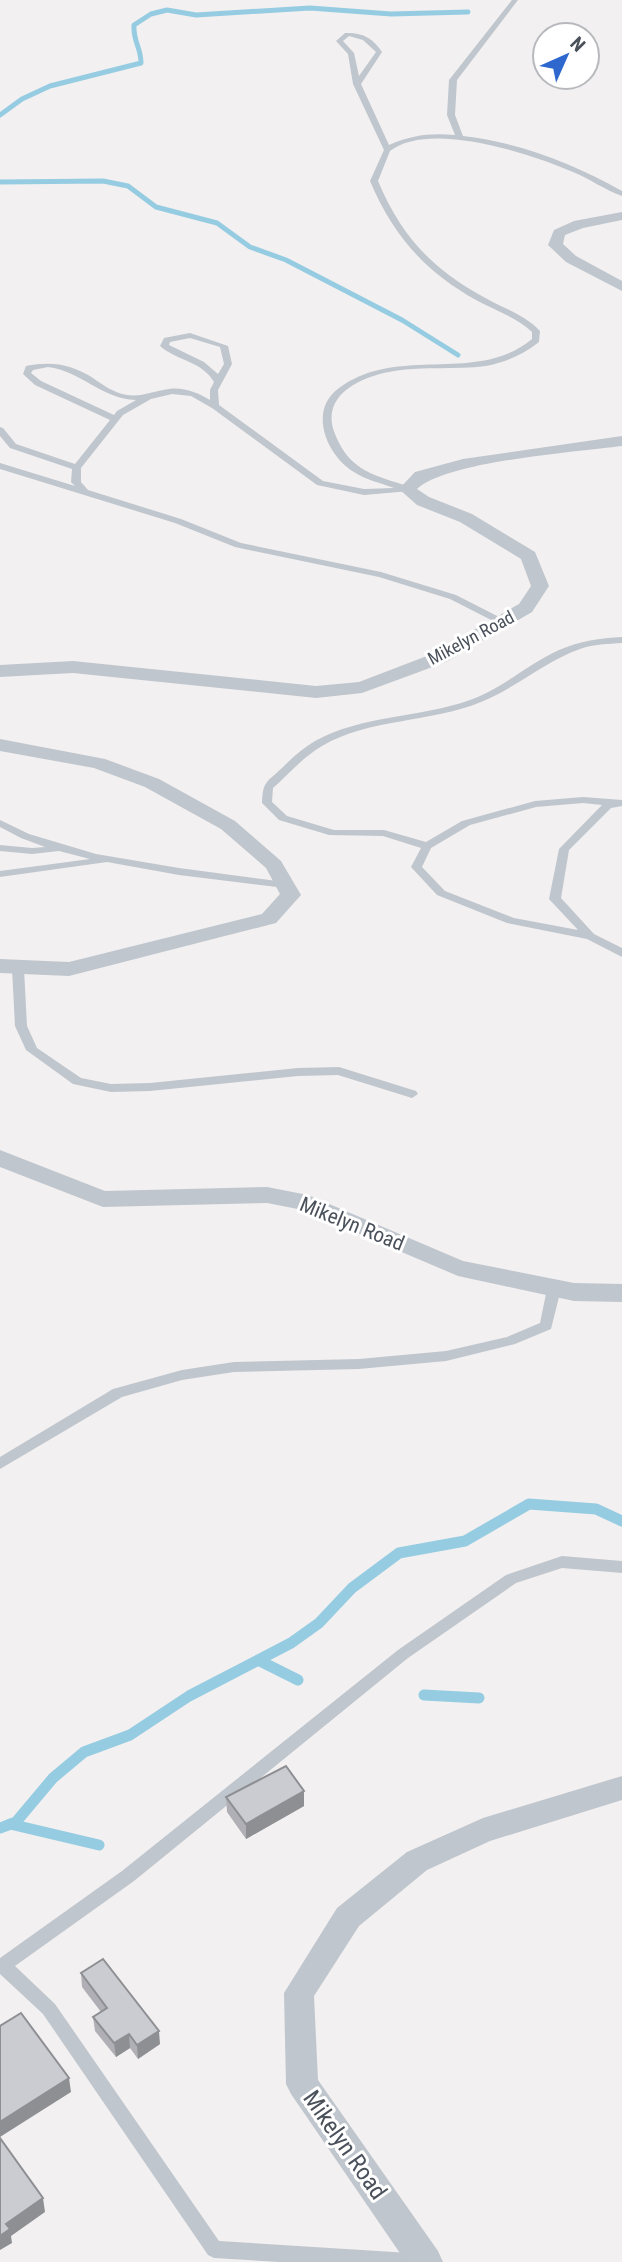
<svg xmlns="http://www.w3.org/2000/svg" width="622" height="2262" font-family="'Roboto Condensed',sans-serif">
	<style>
		.lines { fill: none; stroke-linecap: round; stroke-linejoin: round }
		.stream-far1 { stroke: #96cce2; stroke-width: 5 }
		.stream { stroke: #96cce2; stroke-width: 11 }
		.service { fill: #c0c6cd; fill-rule: evenodd }
		.minor { fill: #c0c6cd; fill-rule: evenodd }
		.wall { fill: #afafb5 }
		.shaded-wall { fill: #8e8f93 }
		.building { fill: #cbccd2; stroke: #8e8f93; stroke-width: 2 }
		.labels { text-anchor: middle; stroke-width: 6; stroke-linejoin: round; paint-order: stroke }
		.far-street-label { font-size: 18px; fill: #4a515b; stroke: #fff }
		.street-label { font-size: 21px; fill: #4a515b; stroke: #fff }
		.near-street-label { font-size: 24px; fill: #4a515b; stroke: #fff }
	</style>
	<rect width="100%" height="100%" fill="#f2f0f0"/>
	<g class="lines">
		<path class="stream-far1" d="M0 115 22 99 50 86 141 63C141 47 133 42 134 25L151 14 167 10 196 15 310 8 391 14 468 12
			M0 182 103 181 128 186 156 207 217 223 250 247 286 260 402 320 458 355"/>
		<path class="stream" d="M258 1660 298 1680
			M424 1695 479 1698
			M10 1824 99 1845
			M0 1828 16 1822 53 1778 84 1752 130 1735 189 1696 291 1643 319 1623 352 1588 399 1553 465 1541 529 1504 596 1509 622 1521"/>
		<path class="service" d="M512 0H518L457 80 455 115 463 136C518 142 574 164 622 191V196C605 190 590 179 573 172 531 154 430 120 390 151L378 181C401 235 429 266 480 295 500 307 524 314 540 331L539 342C523 355 505 362 486 366 455 370 424 366 394 371 362 376 319 395 335 434 350 472 375 475 410 487V491L364 495 317 485 212 408 191 396 172 394 151 399 123 415 81 468V482L88 490 181 519 241 543 381 572 456 595 505 620V624H499L450 599 379 577 235 547 175 523 0 469V463L75 486 71 482 72 469 10 448 0 436V427L3 428 16 444 75 464 110 420 35 385 23 374 26 366C52 361 71 364 93 378 103 385 114 393 127 395 142 397 154 391 169 389 184 387 198 393 210 400V390L214 382C202 361 177 361 160 346L164 338 190 333 228 346 232 364 218 390 219 405 323 481 364 489 394 488C381 483 366 480 354 472 326 455 308 410 339 388 398 344 477 385 532 339V332C516 317 494 310 476 300 424 271 393 235 370 181L384 150 353 84 348 54 336 41 345 33C362 32 373 38 382 52L361 84 389 145C412 135 430 133 455 135L447 115 449 80ZM349 36 363 40 376 52 359 76 354 53 343 41ZM190 338 220 347 224 364 218 374 204 362 169 345 170 342ZM48 367C81 371 102 399 136 400L117 411 114 415 41 381 31 373 33 370Z
			M622 637V643C608 644 594 644 580 649 544 662 516 688 481 702 430 723 370 718 322 746 303 757 289 774 273 788L272 802 287 816 334 830H384L426 842 462 821 535 801 583 797 622 800V806L611 808 569 850 561 898 594 934 622 948V957L587 939 507 923 437 895 411 867 421 848 383 836 329 835 279 820 262 803C263 781 266 783 282 768 292 758 303 748 315 741 362 715 420 718 470 700 503 688 528 664 559 650 580 641 600 638 622 637ZM583 803 602 805 559 849 549 899 578 930 514 918 445 891 422 867 431 848 470 825 536 807Z
			M0 820 29 834 96 854 179 868 285 882 291 885 285 888 179 875 107 862 0 877V871L90 859 59 851 32 854 0 851V845L32 848 45 847 21 838 0 827Z
			M18 965 24 969 27 1026 37 1048 81 1078 111 1084 150 1083 298 1068 339 1067 416 1091 418 1094 412 1098 338 1075 298 1076 150 1091 111 1092 73 1084 26 1050 15 1026 12 969Z
			M554 1284 559 1286 561 1289 551 1329 515 1344 446 1361 359 1369 234 1372 182 1380 122 1397 0 1469V1457L113 1389 182 1370 234 1362 359 1359 446 1351 507 1337 540 1323 547 1289 549 1286Z
			M562 1556 622 1561V1573L562 1568 516 1583 408 1658 134 1881 15 1966 55 2004 219 2241 410 2253 416 2256 419 2262H279L214 2258 208 2255 43 2014 0 1974V1958L122 1871 398 1650 506 1575Z"/>
		<path class="minor" d="M622 212V220L583 228 565 235 563 244 576 256 622 281V291L566 262 548 245 554 230 574 221Z
			M622 436V446C577 452 447 461 417 489L429 497 472 514 535 552 549 586 532 612 446 662 362 693 316 698 73 673 0 677V665L73 661 316 686 359 682 432 654 519 604 531 586 521 559 460 522 417 505 399 489 415 472 463 459Z
			M0 739 105 759 159 779 235 821 281 861 301 895 276 923 69 976 0 973V959L69 962 262 914 280 894 266 868 221 829 145 787 94 768 0 751Z
			M0 1150 105 1191 267 1187 308 1195 463 1261 574 1283 622 1284V1302L574 1301 458 1276 303 1210 267 1203 103 1207 0 1167Z
			M622 1776V1800L490 1841 427 1870 359 1926 314 1996 318 2080 438 2251 443 2262H406L291 2094 286 2084 284 1993 337 1908 407 1852 483 1818Z"/>
	</g>
	<path class="wall" d="M226 1797 304 1806 246 1839 227 1812Z
		M81 1973 160 2044 138 2059 130 2048 116 2057 95 2031 93 2017 101 2012 82 1987Z"/>
	<path class="shaded-wall" d="M304 1791V1806L246 1839V1824Z
		M159 2031 160 2044 138 2059 137 2045Z
		M129 2034 130 2048 116 2057 114 2043Z
		M69 2078 71 2092 0 2137V2122Z
		M43 2198 45 2212 11 2236 12 2243 0 2250V2236L6 2224Z"/>
	<path class="building" d="M286 1766 304 1791 246 1824 226 1797Z
		M103 1959 159 2031 137 2045 129 2034 114 2043 93 2017 107 2008 81 1973Z
		M21 2013 69 2078 0 2122V2026Z
		M0 2138 43 2198 6 2224 10 2229 0 2236Z"/>
	<g class="labels">
		<g class="far-street-label">
			<text transform="translate(471 638) rotate(-28)" y="6">Mikelyn Road</text>
		</g>
		<g class="street-label">
			<text transform="translate(352 1224) rotate(22)" y="7">Mikelyn Road</text>
		</g>
		<g class="near-street-label">
			<text transform="translate(345 2145) rotate(55)" y="8">Mikelyn Road</text>
		</g>
	</g>
	<g transform="translate(566 56) rotate(45)"><circle r="33" fill="#ffffff" stroke="#b7b9bd" stroke-width="2"/>
	<path d="M0-5L12 26L0 18L-12 26Z" fill="#2e67ce"/>
	<text y="-10" font-size="19" font-weight="bold" text-anchor="middle" fill="#4a515b">N</text>
	</g>
</svg>
